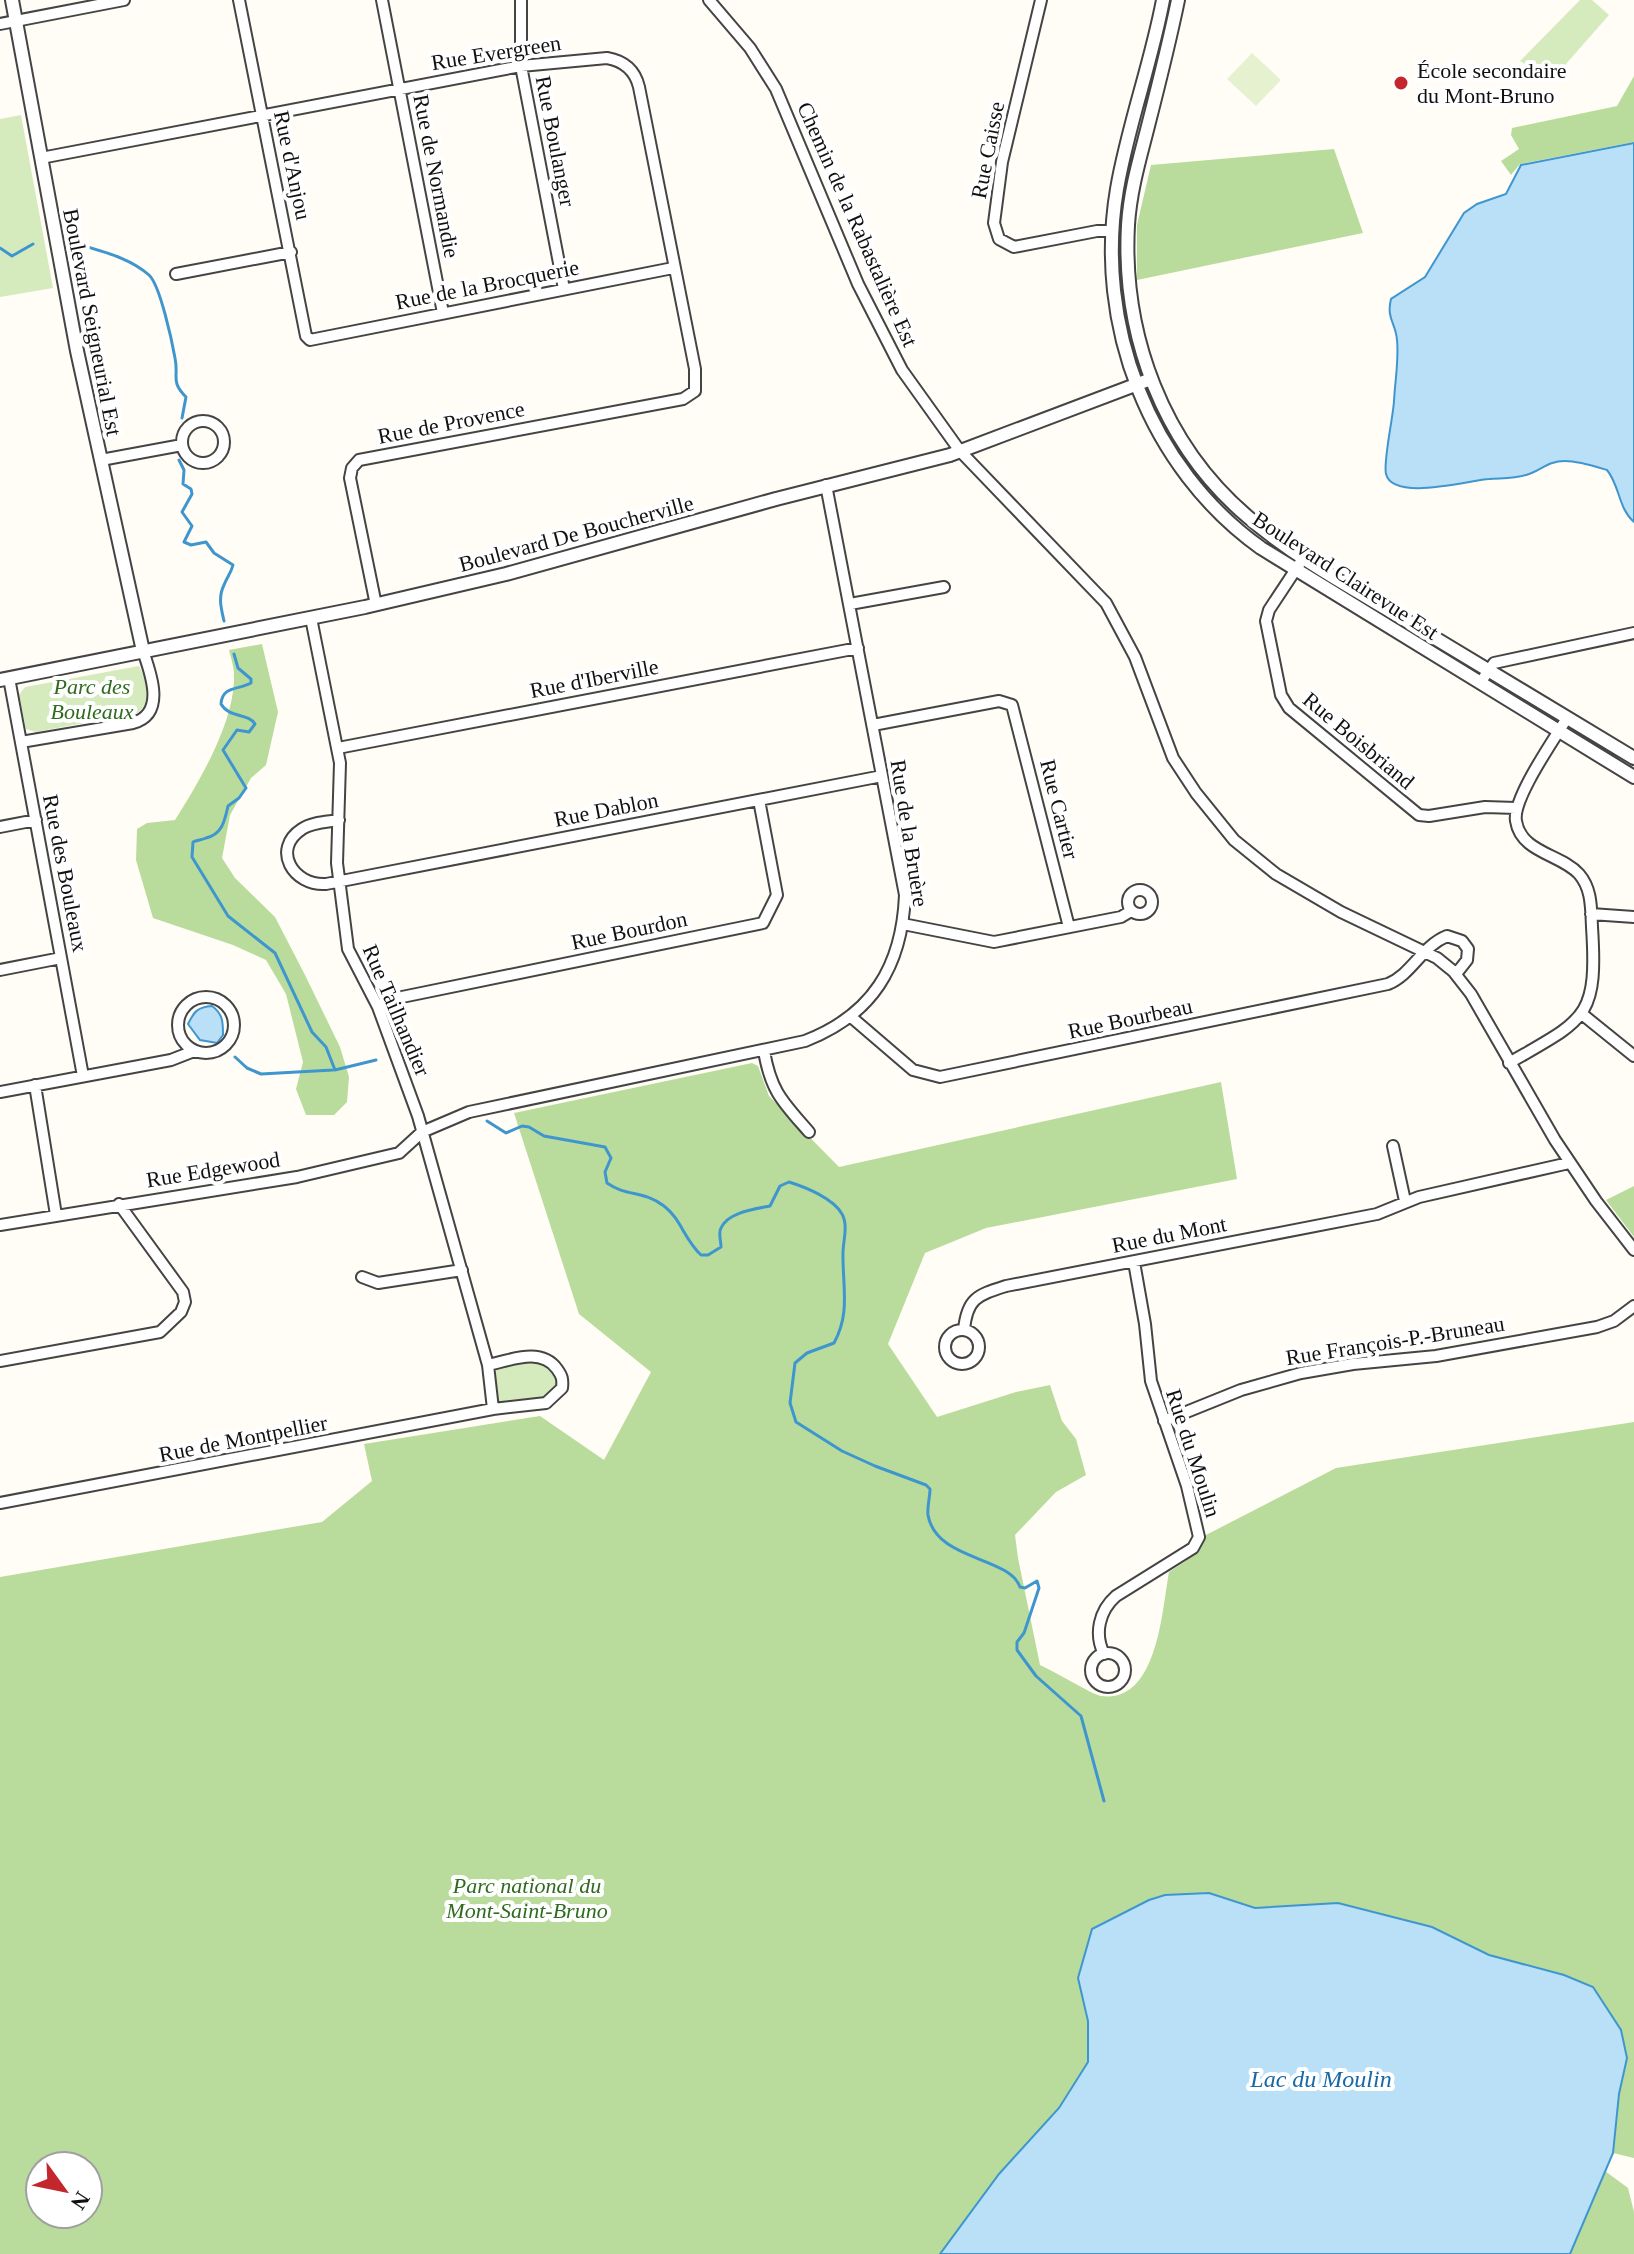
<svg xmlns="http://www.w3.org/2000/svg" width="1634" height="2254" font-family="'Times New Roman',serif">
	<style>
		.green { fill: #d5ebbd }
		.forest { fill: #b9dc9c; fill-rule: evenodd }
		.pitch { fill: #e6f2cf }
		.water { fill: #b9e0f7; stroke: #3f96cf; stroke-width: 2 }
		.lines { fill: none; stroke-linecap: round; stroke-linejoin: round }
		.stream { stroke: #3f96cf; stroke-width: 3 }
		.minor-casing { stroke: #444; stroke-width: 14 }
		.tertiary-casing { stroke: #444; stroke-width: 16 }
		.minor { stroke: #fff; stroke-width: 10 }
		.tertiary { stroke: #fff; stroke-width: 12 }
		.poi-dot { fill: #c4262e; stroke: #fff; stroke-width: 3 }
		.labels { text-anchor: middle; stroke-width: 8; stroke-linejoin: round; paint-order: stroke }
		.street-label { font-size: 22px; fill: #111; stroke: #fff }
		.poi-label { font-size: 22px; fill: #111; stroke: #fff; text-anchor: start }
		.park-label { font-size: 22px; font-style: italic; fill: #2f6b1f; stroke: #fff }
		.water-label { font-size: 24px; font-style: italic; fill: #1768a6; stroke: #fff }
	</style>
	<rect width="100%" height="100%" fill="#fffdf5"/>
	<path class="green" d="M1580 0H1592L1609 15 1551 81 1520 61Z
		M21 115 53 288 0 297V119Z
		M139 666C147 680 152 703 137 713L36 732 26 729 19 695 25 687Z
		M542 1357 563 1381 546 1403 493 1409 488 1365Z"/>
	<path class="forest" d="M1634 76V142L1520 164 1511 175 1501 161 1519 149 1511 135 1512 128 1617 106Z
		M1334 149 1363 233 1137 280V225L1151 165Z
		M262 644 278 712 266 765 251 778 230 815 222 858 235 878 275 917 305 975 340 1047 349 1077 347 1102 334 1115H306L296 1089 303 1062 286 994 266 960 233 945 153 918 136 860 137 829 147 823 175 820C199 782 235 722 234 675 234 667 231 658 229 650Z
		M752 1063 758 1066 769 1096 839 1167 1221 1082 1237 1179 986 1228 925 1253 888 1344 937 1417 1016 1392 1050 1385 1062 1421 1076 1439 1086 1475 1056 1492 1015 1535 1018 1558 1040 1665C1052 1670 1093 1695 1101 1696 1158 1704 1162 1609 1169 1572 1184 1562 1200 1555 1204 1536L1336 1468 1634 1422V2158L1613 2153 1619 2094 1627 2058 1564 1975 1489 1955 1432 1927 1338 1903 1255 1908 1209 1893 1165 1895 1149 1900 1092 1929 1078 1978 1088 2021V2062L1059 2108 999 2174 940 2254H0V1577L322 1522 372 1481 364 1444 540 1416 604 1460 651 1372 579 1314 514 1113ZM40 2166H88V2214H40Z
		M1634 1186V1237L1606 1200Z
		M1605 2171 1628 2188 1634 2212V2254H1570Z"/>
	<path class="pitch" d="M1252 53 1281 80 1256 106 1227 79Z"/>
	<path class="water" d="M1634 143V522C1618 508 1620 486 1607 470 1594 466 1579 461 1565 461 1547 461 1541 471 1526 475 1513 479 1502 478 1489 479 1470 480 1393 502 1386 474 1383 462 1393 418 1394 401 1395 381 1399 360 1397 340 1396 323 1386 319 1391 299L1425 277 1464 213 1477 204 1506 194 1521 165Z
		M212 1006C223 1014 223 1022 223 1035L217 1043 200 1040 188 1024C194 1012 197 1007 212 1006Z
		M1209 1893 1255 1908 1338 1903 1432 1927 1489 1955 1564 1975 1593 1987 1621 2030 1627 2058 1619 2094 1613 2153 1570 2254H940L999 2174 1059 2108 1088 2062V2021L1078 1978 1092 1929 1149 1900 1165 1895Z"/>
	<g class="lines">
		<path class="stream" d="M81 245C104 252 130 258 149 275 160 285 172 341 175 358 179 377 170 381 186 397L182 418
			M0 248 12 256 33 244
			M179 460 184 470 183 484 191 489 192 494 182 512 192 526 184 542 191 545 206 542 214 553 233 565C231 573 227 577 224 585 218 597 221 608 224 621
			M234 654 238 668 251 679V683C238 690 222 686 221 704 229 718 248 713 255 724L249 732 237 730 223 750 246 788 239 798 228 806C225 819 223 834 206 838 202 840 197 840 193 842L192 857 228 916 275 953 312 1032 326 1047 335 1070 376 1060
			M235 1057 247 1068 261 1074 333 1070
			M487 1121 506 1133 522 1126 529 1127 544 1136 605 1147 611 1158 605 1172 607 1183C627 1197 643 1190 664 1206 681 1219 684 1239 701 1255H708L721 1247C721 1240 718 1233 721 1228 728 1212 755 1209 770 1206L780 1186 789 1182C805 1187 833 1198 842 1214 849 1226 842 1244 843 1257 843 1289 850 1314 834 1343L807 1353 795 1363 790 1403 796 1422 842 1451 875 1466 926 1485 930 1489C930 1497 927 1507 928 1515 936 1561 1009 1556 1020 1587L1025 1588 1037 1581 1039 1588 1024 1633 1017 1642V1650L1036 1676 1081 1716 1104 1801"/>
		<g class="minor-casing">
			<path id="minor" d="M239 0 306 336 310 340 673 268
				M382 0 443 313
				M521 0V66L564 289
				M709 0 750 48 776 89 858 284 902 370 960 451 1106 603 1135 657 1173 758 1196 793 1234 840 1276 874 1341 912 1437 958 1453 971 1471 994 1555 1140 1596 1201 1634 1250
				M1041 0 1002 162 994 223 999 239 1014 247 1097 231H1112
				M0 24 124 0
				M41 158 521 66 607 58C624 61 635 70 639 87L695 369V391L683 399 359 460 352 468 350 478 376 605
				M176 274 291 252
				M182 442a21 21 0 1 1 42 0a21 21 0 1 1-42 0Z
				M101 460 182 445
				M1300 563 1269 610 1266 621 1281 695 1289 708 1419 815 1429 816 1485 807 1516 808
				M850 604 944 587
				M311 618 340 763 337 863 348 949 378 1007 418 1116 488 1365 493 1409
				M9 678 83 1076
				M1480 683 1494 663 1634 633
				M873 725 999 701 1012 705 1069 927
				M21 742 133 723C166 714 151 674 143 651
				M338 748 858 648
				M339 820C327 822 312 822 302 829 271 849 293 886 326 884L882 776
				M0 827 36 820
				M1128 902a12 12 0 1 1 24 0a12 12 0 1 1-24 0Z
				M1591 914 1634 917
				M903 924 994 942 1121 917 1131 911
				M0 970 61 958
				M178 1025a28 28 0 1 1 56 0a28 28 0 1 1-56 0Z
				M378 1007 402 997 763 923 777 895 759 800
				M1582 1014 1634 1056
				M850 1016 913 1070 940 1077 1388 984C1412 974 1422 946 1447 936L1462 941 1468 949 1467 960 1456 974
				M764 1051C771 1092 783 1102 809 1132
				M1509 1063C1585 1019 1598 1019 1592 927 1591 908 1592 889 1579 874 1561 854 1521 853 1516 821 1512 799 1555 738 1567 718
				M35 1085 56 1215
				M0 1092 171 1060 194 1051
				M1393 1146 1405 1201
				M0 1225 297 1177 399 1153 422 1132 469 1112 805 1041C872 1015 902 967 905 895L826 485
				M362 1277 378 1283 462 1270
				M945 1347a17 17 0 1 1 34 0a17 17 0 1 1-34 0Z
				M964 1330C967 1298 978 1295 1006 1286L1377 1214 1419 1197 1569 1163
				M0 1361 160 1332 181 1312 185 1302 183 1292 119 1204
				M1164 1421 1241 1390 1301 1373 1353 1364 1436 1356 1597 1327 1614 1321 1634 1306
				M0 1503 493 1409 546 1403 562 1388C563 1379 562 1376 557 1369 541 1347 511 1360 488 1365
				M1091 1670a17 17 0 1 1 34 0a17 17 0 1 1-34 0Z
				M1104 1654C1094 1634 1099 1611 1116 1596L1193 1548 1199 1537 1187 1486 1151 1381 1145 1324 1134 1262"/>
		</g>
		<g class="tertiary-casing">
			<path id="tertiary" d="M12 0 77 351 143 651
				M1163 0C1151 64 1128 125 1117 189 1094 324 1149 468 1261 548L1634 777
				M1178 0C1169 44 1158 87 1147 130 1139 161 1130 192 1128 225 1122 335 1163 445 1248 517 1296 558 1352 588 1405 620 1482 666 1558 712 1634 758
				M0 680 365 607 506 574 776 499 950 455 1151 379"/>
		</g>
		<use href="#minor" class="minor"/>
		<use href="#tertiary" class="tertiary"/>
	</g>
	<circle class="poi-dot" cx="1401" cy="83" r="8"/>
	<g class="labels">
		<g class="street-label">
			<text transform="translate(496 52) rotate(-9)" y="8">Rue Evergreen</text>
			<text transform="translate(556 141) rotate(79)" y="8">Rue Boulanger</text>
			<text transform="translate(987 150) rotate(-79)" y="8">Rue Caisse</text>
			<text transform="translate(293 165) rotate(78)" y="8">Rue d'Anjou</text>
			<text transform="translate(437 176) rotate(79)" y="8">Rue de Normandie</text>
			<text transform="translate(858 224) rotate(66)" y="8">Chemin de la Rabastalière Est</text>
			<text transform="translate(487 284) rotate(-11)" y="8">Rue de la Brocquerie</text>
			<text transform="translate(93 322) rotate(79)" y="8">Boulevard Seigneurial Est</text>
			<text transform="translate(451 422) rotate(-11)" y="8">Rue de Provence</text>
			<text transform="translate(576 533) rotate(-15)" y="8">Boulevard De Boucherville</text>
			<text transform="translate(1346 575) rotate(33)" y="8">Boulevard Clairevue Est</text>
			<text transform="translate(594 678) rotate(-11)" y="8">Rue d'Iberville</text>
			<text transform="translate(1359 740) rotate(40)" y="8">Rue Boisbriand</text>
			<text transform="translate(606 809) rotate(-11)" y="8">Rue Dablon</text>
			<text transform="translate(1060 809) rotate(76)" y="8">Rue Cartier</text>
			<text transform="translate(910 833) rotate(81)" y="8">Rue de la Bruère</text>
			<text transform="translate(66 873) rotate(79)" y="8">Rue des Bouleaux</text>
			<text transform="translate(629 930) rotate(-12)" y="8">Rue Bourdon</text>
			<text transform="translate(397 1010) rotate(67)" y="8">Rue Tailhandier</text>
			<text transform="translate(1130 1018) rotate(-12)" y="8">Rue Bourbeau</text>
			<text transform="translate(213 1169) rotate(-9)" y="8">Rue Edgewood</text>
			<text transform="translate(1169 1234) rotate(-11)" y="8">Rue du Mont</text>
			<text transform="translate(1395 1340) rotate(-9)" y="8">Rue François-P.-Bruneau</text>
			<text transform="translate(243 1438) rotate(-11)" y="8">Rue de Montpellier</text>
			<text transform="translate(1194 1453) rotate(72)" y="8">Rue du Moulin</text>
		</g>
		<g class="poi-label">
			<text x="1417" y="78">École secondaire<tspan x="1417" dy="25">du Mont-Bruno</tspan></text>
		</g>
		<g class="park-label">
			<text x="92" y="694">Parc des<tspan x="92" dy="25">Bouleaux</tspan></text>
			<text x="527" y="1893">Parc national du<tspan x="527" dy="25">Mont-Saint-Bruno</tspan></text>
		</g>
		<g class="water-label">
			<text x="1321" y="2087">Lac du Moulin</text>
		</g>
	</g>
	<g transform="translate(64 2190) rotate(123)"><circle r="38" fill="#ffffff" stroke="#a0a0a0" stroke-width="2"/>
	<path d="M0-6L14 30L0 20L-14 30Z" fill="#c4262e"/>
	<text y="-12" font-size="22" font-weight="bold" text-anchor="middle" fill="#111111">N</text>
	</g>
</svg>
